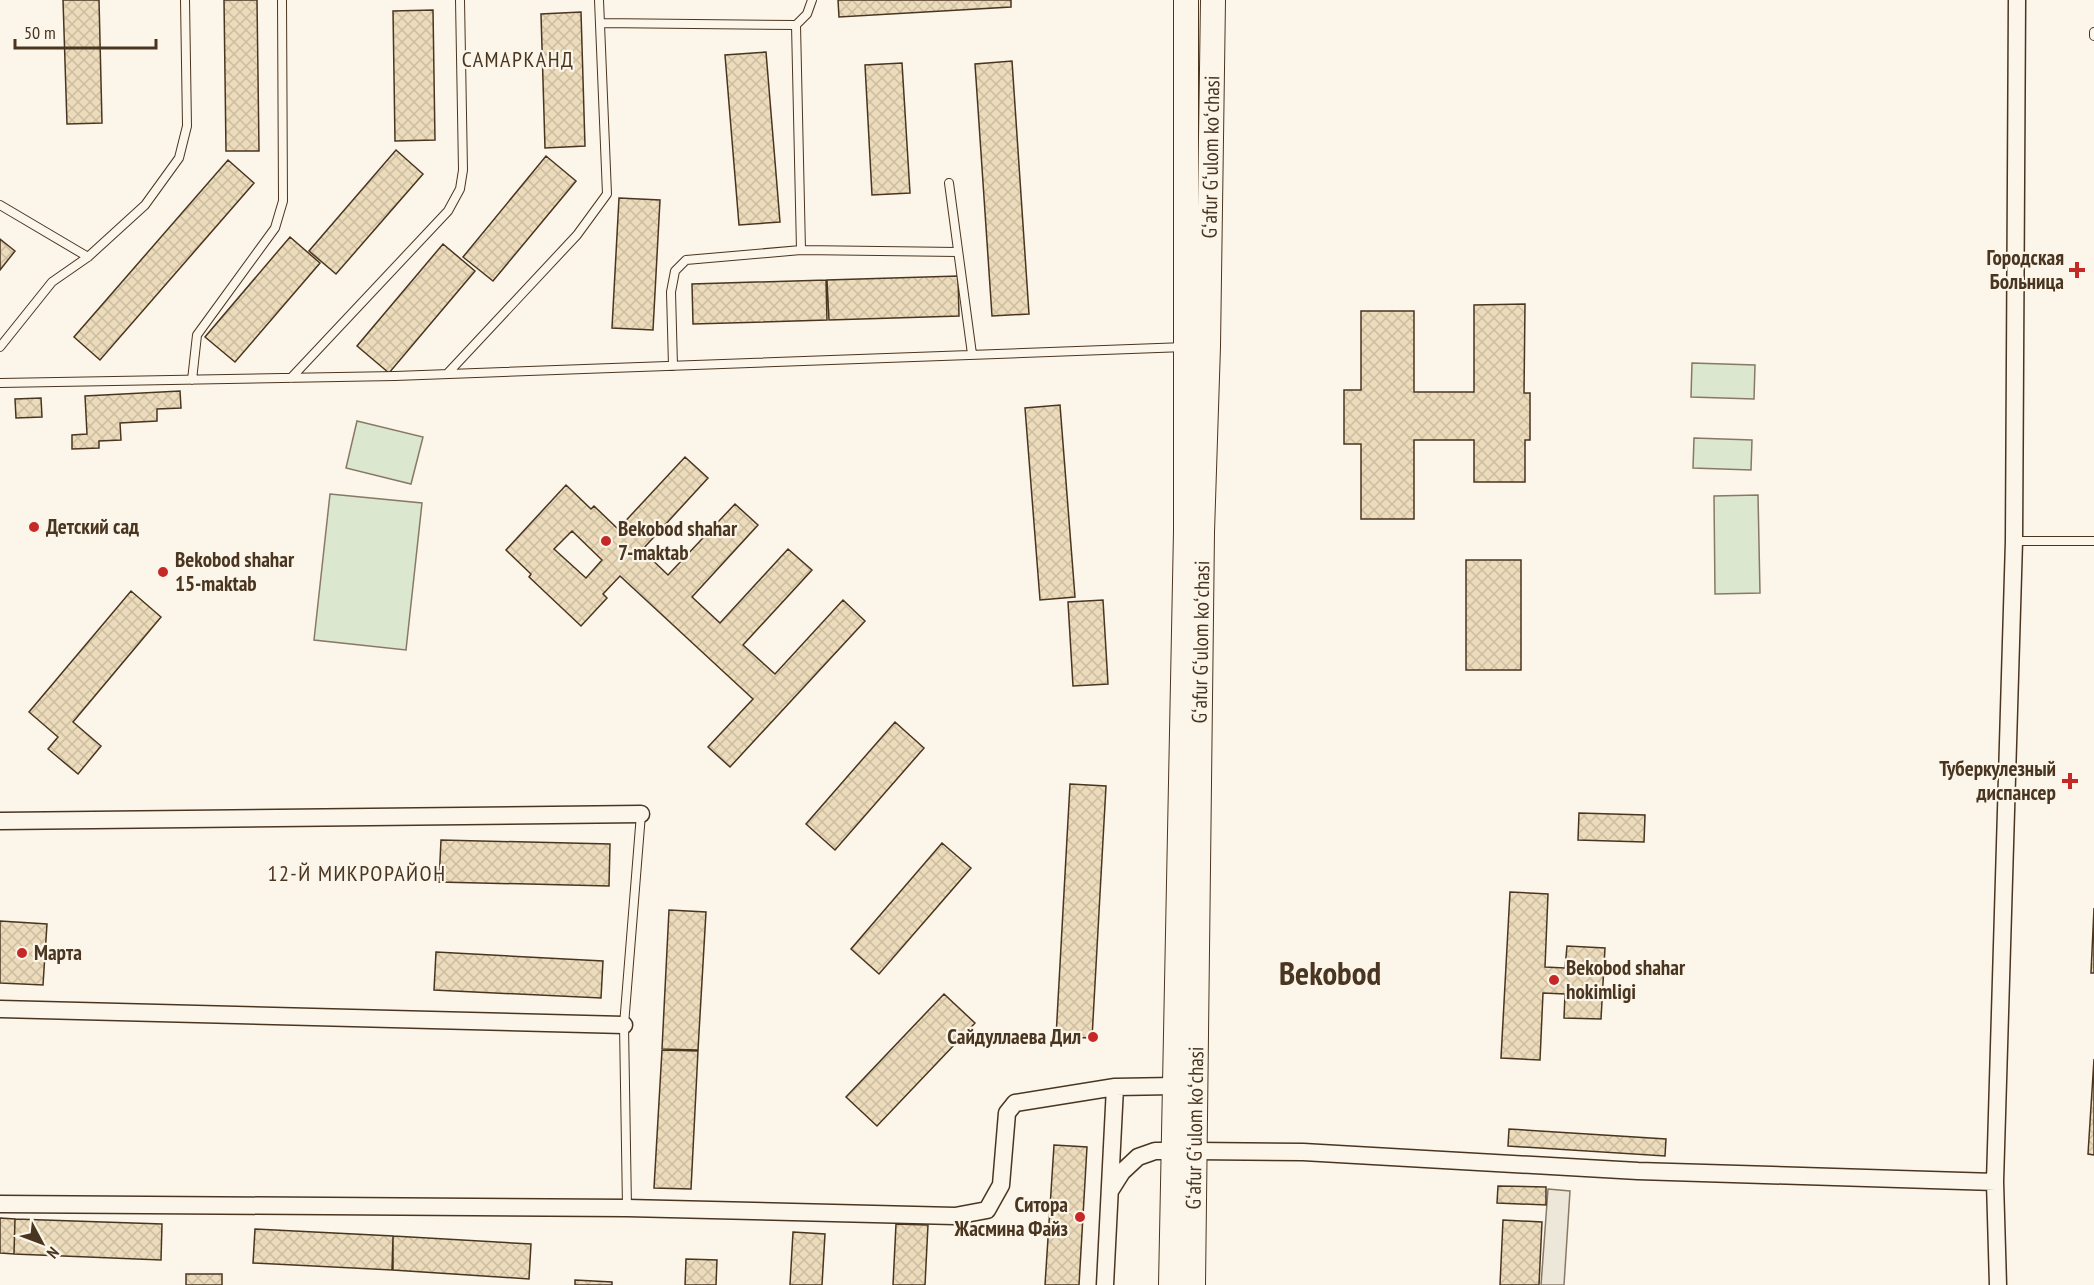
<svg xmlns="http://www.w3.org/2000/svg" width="2094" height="1285" font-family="'PT Sans Narrow',sans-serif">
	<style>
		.green { fill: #dce7d0; stroke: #887966; stroke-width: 1.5 }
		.parking { fill: #ede7d9; stroke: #887966; stroke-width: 1.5 }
		.building { fill: url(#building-cross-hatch); stroke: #4a3520; stroke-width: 1.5; fill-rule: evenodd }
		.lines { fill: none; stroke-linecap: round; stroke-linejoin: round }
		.service-casing { stroke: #4a3520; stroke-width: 10 }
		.minor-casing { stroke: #4a3520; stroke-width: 19 }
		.secondary-casing { stroke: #4a3520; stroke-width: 26 }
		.service { stroke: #fbf6e9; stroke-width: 8 }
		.minor { stroke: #fbf6e9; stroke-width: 16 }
		.secondary { stroke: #fbf6e9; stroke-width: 24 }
		.poi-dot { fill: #c62828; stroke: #fbf6e9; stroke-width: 2 }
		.labels { text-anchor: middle; stroke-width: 4.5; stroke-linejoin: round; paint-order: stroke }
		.street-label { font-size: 21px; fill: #4a3520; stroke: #fbf6e9 }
		.poi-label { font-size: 21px; font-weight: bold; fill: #4a3520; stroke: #fbf6e9; text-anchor: start }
		.neighbourhood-label { font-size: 22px; letter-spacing: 1.5px; fill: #4a3520; stroke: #fbf6e9 }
		.town-label { font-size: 33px; font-weight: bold; fill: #4a3520; stroke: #fbf6e9 }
	</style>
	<defs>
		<pattern id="building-cross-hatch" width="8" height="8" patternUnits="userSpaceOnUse" patternTransform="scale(1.5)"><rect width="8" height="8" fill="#ecdcbc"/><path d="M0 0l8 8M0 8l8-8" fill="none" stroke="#ccbda1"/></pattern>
	</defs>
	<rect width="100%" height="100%" fill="#fbf6e9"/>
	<path class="green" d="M1692 363 1755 365 1754 399 1691 397Z
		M357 421 423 437 411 484 346 468Z
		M1694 438 1752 440 1751 470 1693 468Z
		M330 494 422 503 406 650 314 640Z
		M1758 495 1760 593 1715 594 1714 496Z"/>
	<path class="parking" d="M1548 1189 1570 1191 1564 1285H1541Z"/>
	<path class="building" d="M63 0H99L102 123 67 124Z
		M224 0H257L259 151H226Z
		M838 0H1011V7L839 17Z
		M433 10 435 140 395 141 393 11Z
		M581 12 585 146 545 148 541 14Z
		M766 52 780 222 739 225 725 55Z
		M1012 61 1029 314 992 316 975 64Z
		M902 63 910 193 872 195 865 65Z
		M396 150 423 174 336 274 309 251Z
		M546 156 576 181 493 281 463 257Z
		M228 160 254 183 100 360 74 337Z
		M619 198 660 200 653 330 612 328Z
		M290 237 320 263 235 362 205 337Z
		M0 239 15 251 0 270Z
		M443 244 475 271 389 373 357 346Z
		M958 276 959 316 829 320 827 280Z
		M826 280 827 320 693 324 692 284Z
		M1525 304 1524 393H1530V440H1525V482H1474V440H1414V519H1361V444H1344V390H1361V311H1414V392H1474V305Z
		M180 391 181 408 157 409V421L120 423 121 440 99 441V448L72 449V435L87 434 85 396Z
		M41 398 42 417 16 418 15 399Z
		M1060 405 1075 597 1040 600 1025 408Z
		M685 457 708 478 642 550 668 575 735 504 758 525 692 597 720 623 788 549 812 570 743 645 775 674 843 600 865 621 730 767 708 747 753 699 620 576 603 594 607 598 581 626 529 577 531 574 506 550 566 485 591 509 594 506 618 529ZM572 531 602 560 586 578 554 549Z
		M1466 560H1521V670H1466Z
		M131 591 161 617 73 722 101 746 78 774 48 749 58 737 29 712Z
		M1103 600 1108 684 1073 686 1068 602Z
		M895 722 924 748 835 850 806 824Z
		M1070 784 1106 786 1092 1038 1056 1037Z
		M1579 813 1645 815 1644 842 1578 840Z
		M441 840 610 844 609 886 439 882Z
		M942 843 971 868 879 974 851 949Z
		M1510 892 1548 894 1545 967 1565 968 1567 946 1605 948 1601 1019 1564 1018 1565 994 1543 993 1540 1060 1501 1058Z
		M2094 908V973H2091Z
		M669 910 706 912 698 1050 662 1049Z
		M0 921 47 924 43 985 0 983Z
		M436 952 603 961 601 998 434 990Z
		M944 994 975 1023 877 1126 846 1097Z
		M662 1050 698 1051 691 1189 654 1188Z
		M2094 1059V1155L2088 1154Z
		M1509 1129 1666 1139 1665 1156 1508 1146Z
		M1054 1145 1087 1147 1079 1285H1045Z
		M1498 1186 1546 1187V1205L1497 1203Z
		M0 1218 15 1219 14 1254 0 1253Z
		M15 1219 162 1224 161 1260 14 1254Z
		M1503 1220 1542 1222 1539 1285H1500Z
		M896 1224 928 1225 925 1285H893Z
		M255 1229 393 1236 392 1270 253 1263Z
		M793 1232 825 1234 822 1285H790Z
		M393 1236 531 1244 529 1279 393 1270Z
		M686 1259 717 1260 716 1285H685Z
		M186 1274H222V1285H186Z
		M575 1280 612 1282V1285H575Z"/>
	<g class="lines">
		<g class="service-casing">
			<path id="service" d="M600 23 796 25
				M2094 32V36
				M949 183 972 354
				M0 205 88 257
				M801 250 796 25 807 14 812 0
				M0 347 52 282 88 257 145 205 179 158 187 126 185 0
				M673 366 671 292 675 271 686 260 801 250 958 252
				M447 374 577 235 607 194 599 0
				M291 378 448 211 460 189 463 170 460 0
				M192 380 197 335 275 228 283 201 282 0
				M0 383 395 376 1185 347
				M2014 541H2094
				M627 1208 624 1025 641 814"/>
		</g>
		<g class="minor-casing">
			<path id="minor" d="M0 821 641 814
				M0 1009 624 1025
				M1110 1191 1122 1172 1138 1157 1155 1151H1194L1303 1152 1638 1171 1995 1182
				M0 1204 627 1208 955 1216 987 1210 1001 1185 1007 1113 1015 1103 1115 1087 1174 1086
				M1105 1285 1115 1087
				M1998 1285 1995 1182 2014 541 2017 0"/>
		</g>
		<g class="secondary-casing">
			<path id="secondary" d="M1171 1285 1186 531V0
				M1193 1285 1202 532 1208 346 1213 0"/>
		</g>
		<use href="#service" class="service"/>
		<use href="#minor" class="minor"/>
		<use href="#secondary" class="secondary"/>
	</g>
	<g class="poi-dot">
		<path d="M2074 261h6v6h6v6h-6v6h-6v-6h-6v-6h6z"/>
		<circle cx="34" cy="527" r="6"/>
		<circle cx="606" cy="541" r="6"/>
		<circle cx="163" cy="572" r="6"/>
		<path d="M2067 772h6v6h6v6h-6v6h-6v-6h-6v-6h6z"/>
		<circle cx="22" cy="953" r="6"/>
		<circle cx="1554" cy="980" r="6"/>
		<circle cx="1093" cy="1037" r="6"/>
		<circle cx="1080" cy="1217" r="6"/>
	</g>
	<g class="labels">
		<g class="street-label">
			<text transform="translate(1211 157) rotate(-89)" y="7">Gʻafur Gʻulom koʻchasi</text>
			<text transform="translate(1201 642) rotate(-89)" y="7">Gʻafur Gʻulom koʻchasi</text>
			<text transform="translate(1195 1128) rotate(-89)" y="7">Gʻafur Gʻulom koʻchasi</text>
		</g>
		<g class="poi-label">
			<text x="2064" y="265" text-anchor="end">Городская<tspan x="2064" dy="24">Больница</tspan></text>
			<text x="46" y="534">Детский сад</text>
			<text x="618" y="536">Bekobod shahar<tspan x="618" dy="24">7-maktab</tspan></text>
			<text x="175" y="567">Bekobod shahar<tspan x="175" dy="24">15-maktab</tspan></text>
			<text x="2056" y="776" text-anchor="end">Туберкулезный<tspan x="2056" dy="24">диспансер</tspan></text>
			<text x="34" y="960">Марта</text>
			<text x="1566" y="975">Bekobod shahar<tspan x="1566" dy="24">hokimligi</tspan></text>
			<text x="1081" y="1044" text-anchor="end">Сайдуллаева Дил</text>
			<text x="1068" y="1212" text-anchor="end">Ситора<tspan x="1068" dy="24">Жасмина Файз</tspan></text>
		</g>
		<g class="neighbourhood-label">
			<text x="518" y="67">САМАРКАНД</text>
			<text x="357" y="881">12-Й МИКРОРАЙОН</text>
		</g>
		<g class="town-label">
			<text x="1330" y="985">Bekobod</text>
		</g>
	</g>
	<g transform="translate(42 1243) rotate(131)" stroke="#fbf6e9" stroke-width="4.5" paint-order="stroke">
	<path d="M0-4.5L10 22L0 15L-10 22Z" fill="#4a3520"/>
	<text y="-9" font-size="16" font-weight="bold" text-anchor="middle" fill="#4a3520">N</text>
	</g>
	<path d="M15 39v9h141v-9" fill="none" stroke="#4a3520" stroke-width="3"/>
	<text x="24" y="39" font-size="18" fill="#4a3520" stroke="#fbf6e9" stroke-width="4.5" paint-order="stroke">50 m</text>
</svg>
